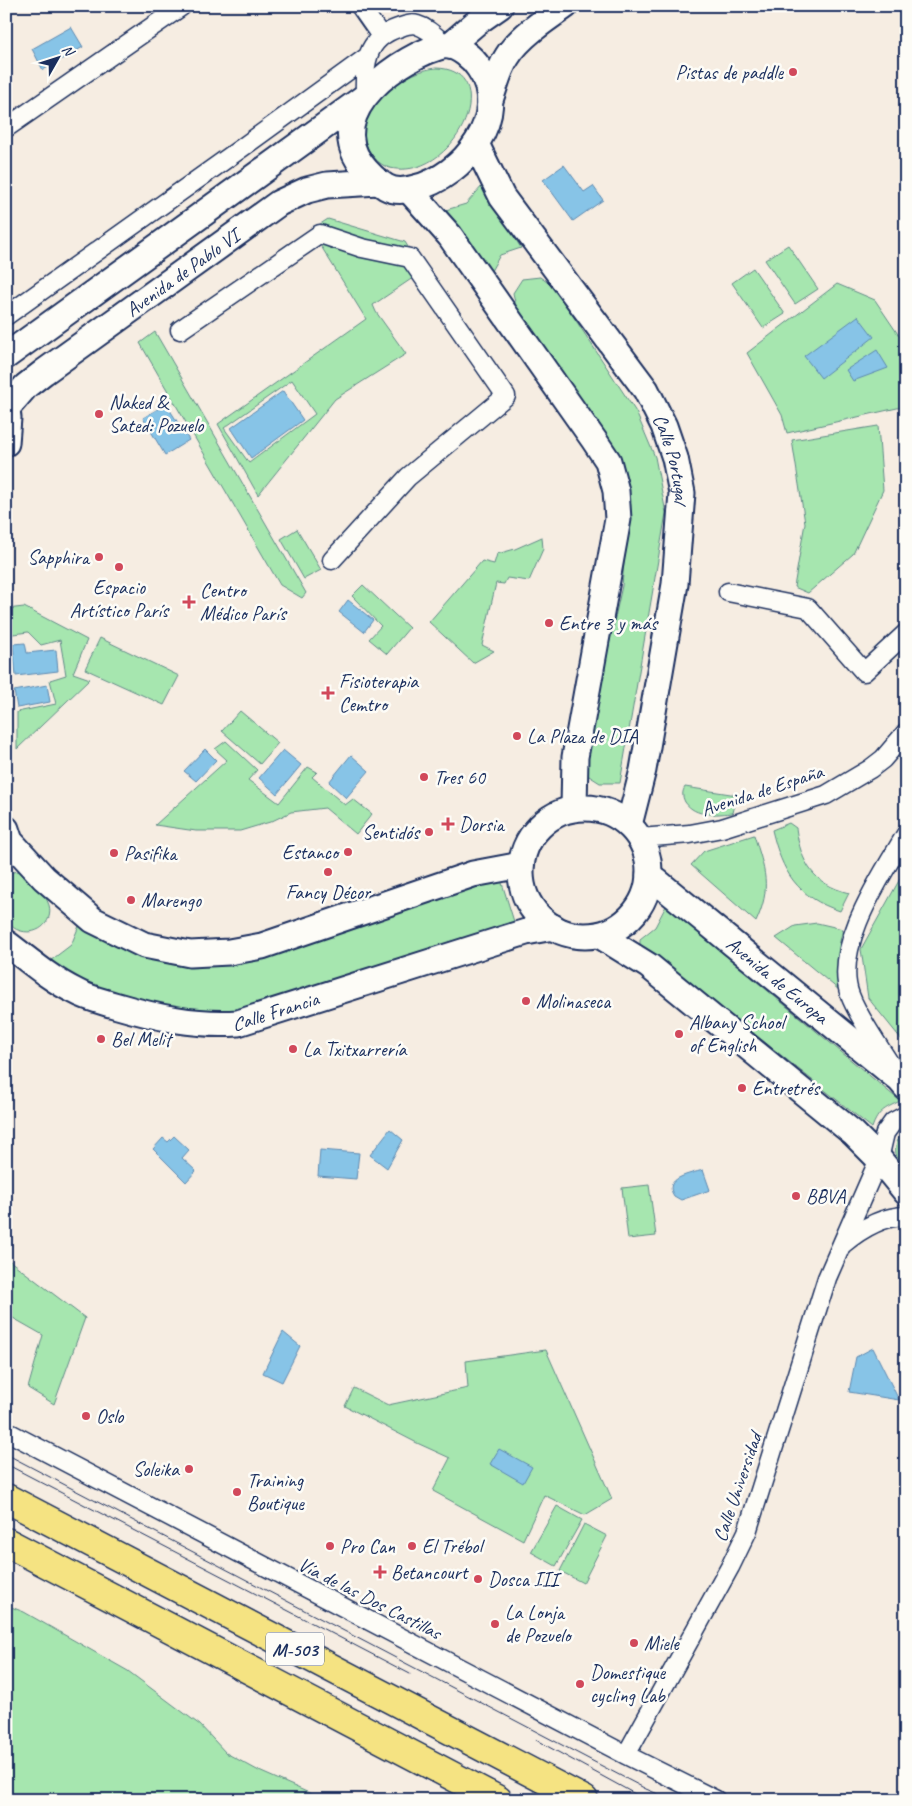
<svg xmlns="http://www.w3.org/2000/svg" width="912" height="1806" font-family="Caveat,sans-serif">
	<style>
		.green { fill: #a6e6af; stroke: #608a86; fill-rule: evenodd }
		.water { fill: #87c4e7; stroke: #5c88b0 }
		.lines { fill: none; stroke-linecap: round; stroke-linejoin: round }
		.street-casing { stroke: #1b2f5e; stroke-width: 21 }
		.secondary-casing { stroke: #1b2f5e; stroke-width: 29 }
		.highway-casing { stroke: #1b2f5e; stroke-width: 31 }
		.street { stroke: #fdfcf7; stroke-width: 18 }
		.secondary { stroke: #fdfcf7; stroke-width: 25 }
		.highway { stroke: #f5e382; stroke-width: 28 }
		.tram { stroke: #1b2f5e; stroke-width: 1 }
		.poi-dot { fill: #d1495b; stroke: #fdfcf7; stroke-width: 2 }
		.labels { text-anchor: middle; stroke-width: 5; stroke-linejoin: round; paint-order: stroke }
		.shield { fill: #fdfcf7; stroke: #5f6c8c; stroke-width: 1 }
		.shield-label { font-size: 19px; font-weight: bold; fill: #1b2f5e }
		.poi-label { font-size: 20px; fill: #1b2f5e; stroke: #fdfcf7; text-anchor: start }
		.street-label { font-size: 20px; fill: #1b2f5e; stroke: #fdfcf7 }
	</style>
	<rect width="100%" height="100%" fill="#f6ede2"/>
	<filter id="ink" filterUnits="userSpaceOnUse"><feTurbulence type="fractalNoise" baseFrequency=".02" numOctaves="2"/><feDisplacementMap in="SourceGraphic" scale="10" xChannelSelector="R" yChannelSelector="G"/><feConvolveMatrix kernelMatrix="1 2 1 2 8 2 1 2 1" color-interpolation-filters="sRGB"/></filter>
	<g filter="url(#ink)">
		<path class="green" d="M436 68C505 69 456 182 390 168 378 165 369 153 365 142 354 106 405 71 436 68Z
			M483 185 521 248 500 255 487 278 439 212 466 204Z
			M328 219 405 242 423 271 373 305 376 312 406 354 335 399 258 495 218 424 366 319 311 230ZM292 380 315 414 249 463 224 428Z
			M788 245 818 289 795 304 765 260Z
			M753 268 785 314 763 328 732 283Z
			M540 277 554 287 636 412 655 457 666 513 620 783H600L581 771 622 586 627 527 625 489 518 315 513 293 522 279Z
			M837 284 875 300 906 346V406L787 433 782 415 747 353Z
			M155 332 306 593 302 598 280 585 140 343Z
			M878 426 883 490 853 554 808 593 794 587 805 523 792 440Z
			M297 529 321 570 304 579 281 539Z
			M542 537 543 549 529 581 507 578 504 584 496 583 482 645 494 651 473 663 429 622 482 561 494 564 497 554 515 549Z
			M363 585 409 628 387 654 369 639 381 626 352 596Z
			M24 607 87 640 73 673 90 679 17 749V712L56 704 50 680 66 675 60 640 41 645 28 632 6 635 7 609Z
			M100 638 179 676 164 705 85 669Z
			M240 711 278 743 260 764 222 731Z
			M226 741 257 770 248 780 279 803 308 767 317 772 312 777 345 805 353 799 372 814 356 834 325 808 291 812 270 822 240 831H196L155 825 227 760 215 749Z
			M685 787 737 795 733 813C716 814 696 818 685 802 682 796 682 792 685 787Z
			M789 823 796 828C801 863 813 884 849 893L840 911C797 897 782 872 772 830Z
			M754 835C765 870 772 887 756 922L691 865 704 851Z
			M906 868V1045L868 998 861 949Z
			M19 871C29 880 45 892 49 905 54 924 35 937 18 930 14 929 10 924 6 921V873Z
			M501 880 516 928 255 1006 230 1012 175 1010 87 988 46 964 71 945 79 926 144 958 191 965Z
			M675 905 700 925 696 931 900 1101C884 1109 878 1111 872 1128L666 963 661 967 640 946V939L655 927 666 906Z
			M817 923 843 929C837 950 836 969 839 990L776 938 795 926Z
			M906 1131V1167C903 1164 899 1160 897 1157 893 1147 898 1136 906 1131Z
			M649 1185 656 1236 628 1239 622 1188Z
			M6 1258 85 1318 54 1404 28 1388 43 1335 6 1314Z
			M546 1350 612 1499 585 1515 544 1495 523 1540 433 1491 450 1458 417 1443 345 1406 354 1388 388 1405 468 1388 466 1361Z
			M557 1506 582 1520 556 1566 531 1552Z
			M584 1524 607 1536 583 1583 560 1571Z
			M6 1605 24 1612 128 1671 200 1725 226 1753 259 1771 325 1800H6Z"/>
		<path class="water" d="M71 27 83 47 43 70 32 49Z
			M564 165 584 192 593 186 603 200 573 221 543 180Z
			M858 316 874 337 821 378 804 356Z
			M877 350 888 368 853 381 846 370Z
			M283 391 303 420 251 458 231 428Z
			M166 404 189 440 165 455 143 418Z
			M348 600 373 620 364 632 339 612Z
			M25 643 27 653 56 650 58 671 16 676 13 644Z
			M47 685 50 702 17 708 14 691Z
			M205 749 216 760 196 781 184 771Z
			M283 750 301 765 277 794 259 778Z
			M351 755 369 771 346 798 329 782Z
			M390 1129 403 1140 387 1168 370 1155Z
			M174 1136 189 1150 182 1158 196 1171 186 1182 153 1149 163 1138 168 1142Z
			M320 1150 359 1153 356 1179 318 1176Z
			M703 1170 710 1190 681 1200 674 1196C662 1178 690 1174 703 1170Z
			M283 1332 300 1346 282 1382 263 1373Z
			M873 1348 899 1400 849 1392 856 1357Z
			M499 1449 532 1467 523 1483 490 1464Z"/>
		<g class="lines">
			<g class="street-casing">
				<path id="street" d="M360 6 381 36
					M365 95C364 65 365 39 398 28 404 26 411 23 417 25 428 28 437 38 446 45
					M6 128 182 6
					M6 316 243 147 367 57
					M180 330 320 234 362 248 410 258 506 396 408 477 332 560
					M728 592 808 608 864 672 906 633
					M640 838 690 834 722 828 826 795 870 769 883 759 906 732
					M892 1067C879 1046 858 1017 850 995 832 947 882 875 906 834
					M843 1244C861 1229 882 1216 906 1216
					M6 1431 626 1755 716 1800
					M626 1755 730 1567 747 1532 827 1278 879 1159 885 1133 893 1122 906 1115"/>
			</g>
			<g class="secondary-casing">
				<g id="secondary">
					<path d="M446 45C459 47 472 57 479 68 512 115 463 177 415 188 405 191 395 192 386 187 376 181 367 172 361 164 322 111 401 55 446 45Z"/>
					<path d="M449 46 477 22 500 6"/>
					<path d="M491 97C496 83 499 69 507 57 519 37 546 19 565 6"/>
					<path id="s1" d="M476 144 502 197 646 390 664 426 675 458 682 493 675 584 643 770 629 825"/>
					<path d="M409 190 450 236 594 440 608 461 616 491 618 519 575 757 574 808"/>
					<path d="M6 356 362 99"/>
					<path d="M6 402 8 418 6 443"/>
					<path id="s2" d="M7 408 26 386 44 372 279 203 307 190 327 185 378 182"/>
					<circle cx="585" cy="872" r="64"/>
					<path d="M6 829 10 841 44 878 93 920 144 945 190 954 229 952 262 946 473 874 521 865"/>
					<path id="s3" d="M649 875 900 1080 906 1087"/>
					<path d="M599 935 649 966 853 1133 879 1159 906 1192"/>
					<path id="s4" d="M6 943C29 960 50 979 75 991 87 998 101 1001 114 1005 155 1017 196 1026 238 1023L497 941 526 932 553 927"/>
				</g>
			</g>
			<g class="highway-casing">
				<path id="highway" d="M6 1498 584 1800
					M6 1542 498 1800"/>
			</g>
			<use href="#street" class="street"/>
			<use href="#secondary" class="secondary"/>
			<use href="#highway" class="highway"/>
			<path class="tram" d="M6 1454 646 1789 672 1800
				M6 1464 410 1674
				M536 1740 646 1800"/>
		</g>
	</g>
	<g class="poi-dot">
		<circle cx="793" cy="72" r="5"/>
		<circle cx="99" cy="414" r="5"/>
		<circle cx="99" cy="557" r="5"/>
		<circle cx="119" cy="567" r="5"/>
		<path d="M186.5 594.5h5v5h5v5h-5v5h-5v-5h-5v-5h5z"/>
		<circle cx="549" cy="623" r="5"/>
		<path d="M325.5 685.5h5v5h5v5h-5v5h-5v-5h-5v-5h5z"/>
		<circle cx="517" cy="736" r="5"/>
		<circle cx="424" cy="777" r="5"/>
		<path d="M445.5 816.5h5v5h5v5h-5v5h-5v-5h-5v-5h5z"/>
		<circle cx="429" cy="832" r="5"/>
		<circle cx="348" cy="852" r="5"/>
		<circle cx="114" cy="853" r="5"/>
		<circle cx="328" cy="872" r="5"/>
		<circle cx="131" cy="900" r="5"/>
		<circle cx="526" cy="1001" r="5"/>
		<circle cx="679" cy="1034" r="5"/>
		<circle cx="101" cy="1039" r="5"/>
		<circle cx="293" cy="1049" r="5"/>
		<circle cx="742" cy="1088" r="5"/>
		<circle cx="796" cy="1196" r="5"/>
		<circle cx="86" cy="1416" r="5"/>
		<circle cx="189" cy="1469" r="5"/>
		<circle cx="237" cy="1492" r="5"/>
		<circle cx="330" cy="1546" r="5"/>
		<circle cx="412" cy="1546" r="5"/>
		<path d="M377.5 1564.5h5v5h5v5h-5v5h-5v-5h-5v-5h5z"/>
		<circle cx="478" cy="1579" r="5"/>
		<circle cx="495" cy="1624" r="5"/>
		<circle cx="634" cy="1643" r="5"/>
		<circle cx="580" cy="1684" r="5"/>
	</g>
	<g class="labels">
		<rect class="shield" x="266" y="1632.5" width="58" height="33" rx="4"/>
		<g class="shield-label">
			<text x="295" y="1656">M-503</text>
		</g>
		<g class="poi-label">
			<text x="783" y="79" text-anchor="end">Pistas de paddle</text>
			<text x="109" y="409">Naked &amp;<tspan x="109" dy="23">Sated: Pozuelo</tspan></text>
			<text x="89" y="564" text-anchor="end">Sapphira</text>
			<text x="119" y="594" text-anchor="middle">Espacio<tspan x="119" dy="23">Artístico París</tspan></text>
			<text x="200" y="597">Centro<tspan x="200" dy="23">Médico París</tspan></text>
			<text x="559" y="630">Entre 3 y más</text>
			<text x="339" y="688">Fisioterapia<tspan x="339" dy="23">Cemtro</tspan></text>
			<text x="527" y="743">La Plaza de DIA</text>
			<text x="434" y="784">Tres 60</text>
			<text x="459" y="831">Dorsia</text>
			<text x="419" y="839" text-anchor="end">Sentidós</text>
			<text x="338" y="859" text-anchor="end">Estanco</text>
			<text x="124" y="860">Pasifika</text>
			<text x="328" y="899" text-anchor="middle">Fancy Décor</text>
			<text x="141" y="907">Marengo</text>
			<text x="536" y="1008">Molinaseca</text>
			<text x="689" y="1029">Albany School<tspan x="689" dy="23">of English</tspan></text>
			<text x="111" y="1046">Bel Melit</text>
			<text x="303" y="1056">La Txitxarrería</text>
			<text x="752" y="1095">Entretrés</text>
			<text x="806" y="1203">BBVA</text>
			<text x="96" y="1423">Oslo</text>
			<text x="179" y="1476" text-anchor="end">Soleika</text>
			<text x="247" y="1487">Training<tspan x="247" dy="23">Boutique</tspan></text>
			<text x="340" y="1553">Pro Can</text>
			<text x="422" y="1553">El Trébol</text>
			<text x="391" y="1579">Betancourt</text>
			<text x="488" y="1586">Dosca III</text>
			<text x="505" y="1619">La Lonja<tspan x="505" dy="23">de Pozuelo</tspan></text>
			<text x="644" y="1650">Miele</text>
			<text x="590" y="1679">Domestique<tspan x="590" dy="23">cycling Lab</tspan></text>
		</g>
		<g class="street-label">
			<text dy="7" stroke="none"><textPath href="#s2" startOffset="222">Avenida de Pablo VI</textPath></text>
			<text dy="7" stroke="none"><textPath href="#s1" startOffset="374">Calle Portugal</textPath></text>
			<text transform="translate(762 790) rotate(-18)" y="7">Avenida de España</text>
			<text dy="7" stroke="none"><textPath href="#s3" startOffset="166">Avenida de Europa</textPath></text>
			<text dy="7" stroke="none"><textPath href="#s4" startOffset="291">Calle Francia</textPath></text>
			<text transform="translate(737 1487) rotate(-71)" y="7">Calle Universidad</text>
			<text transform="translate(370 1598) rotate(27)" y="7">Vía de las Dos Castillas</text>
		</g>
	</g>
	<rect width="912" height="1806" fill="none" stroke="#fdfcf7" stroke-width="25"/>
	<rect x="12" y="12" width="887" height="1781" fill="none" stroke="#1b2f5e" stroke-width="2" filter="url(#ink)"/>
	<g transform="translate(58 58) rotate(51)" stroke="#fdfcf7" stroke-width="4" paint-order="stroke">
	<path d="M0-4L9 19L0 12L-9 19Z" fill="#1b2f5e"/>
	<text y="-8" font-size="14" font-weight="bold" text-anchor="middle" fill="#1b2f5e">N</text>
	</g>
</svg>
